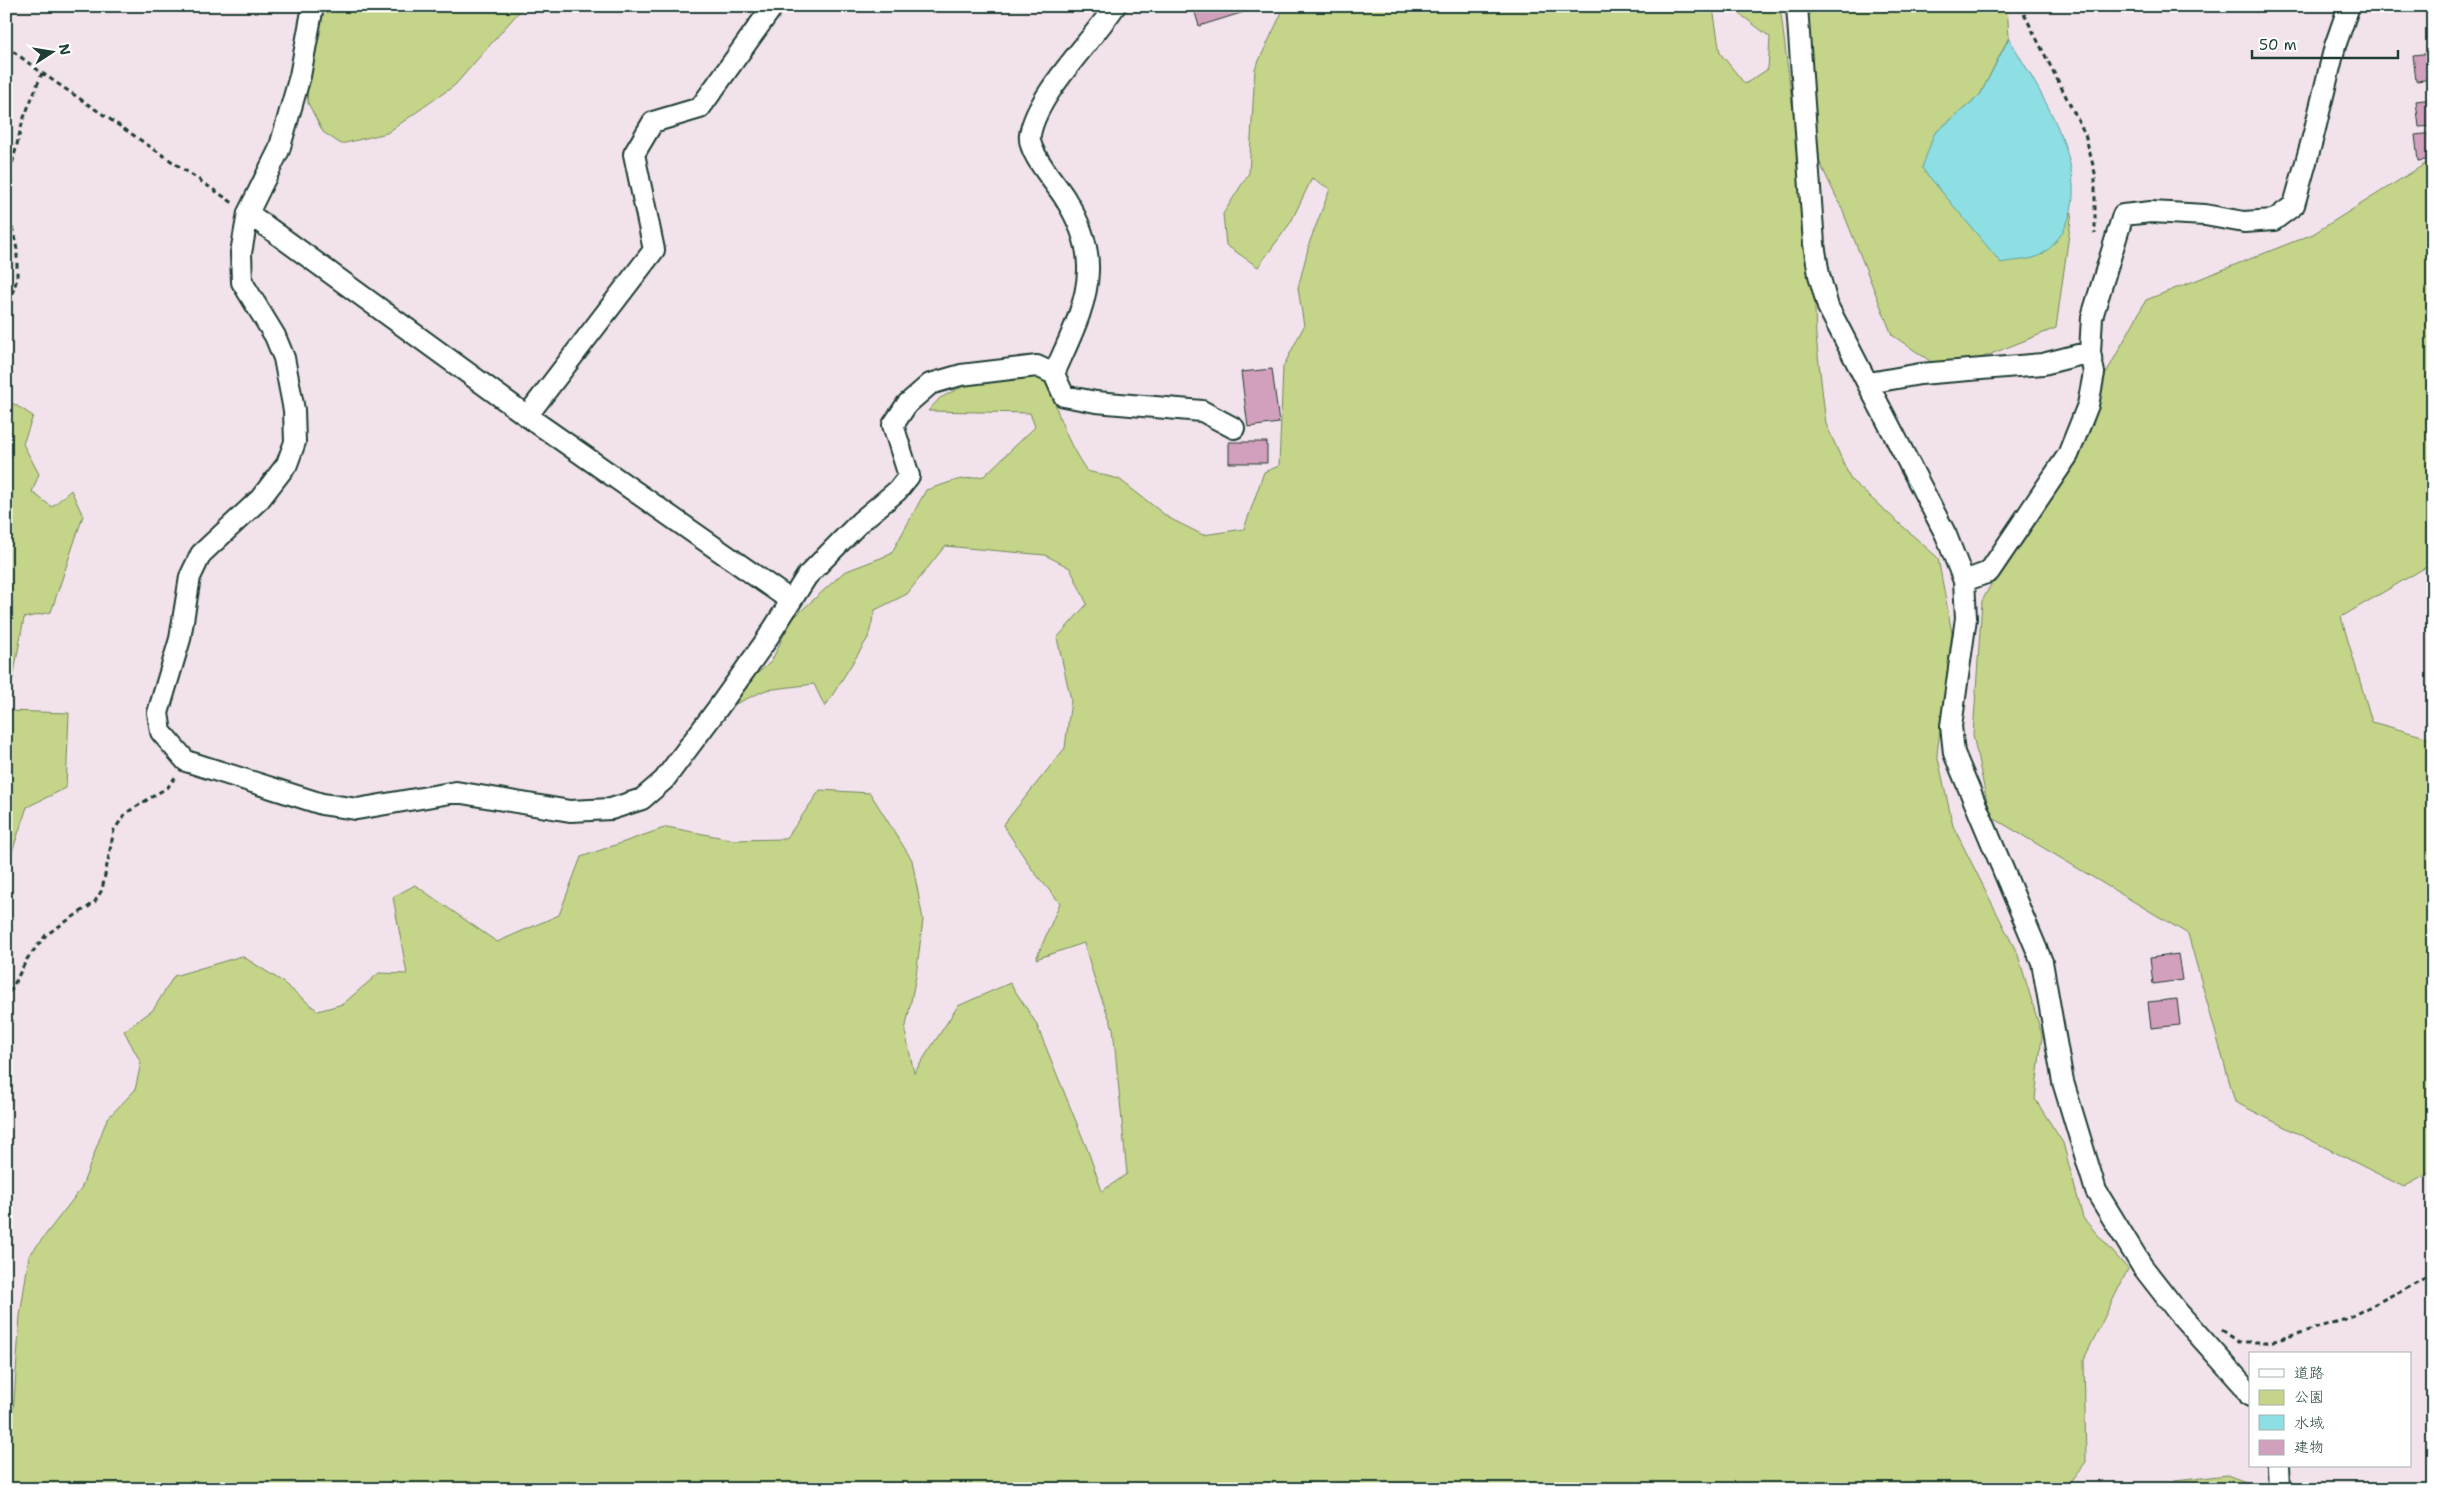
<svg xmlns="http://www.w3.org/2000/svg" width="2439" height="1495" font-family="'Shantell Sans','Klee One',sans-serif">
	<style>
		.green { fill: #c4d489; stroke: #72885e }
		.water { fill: #8ddfe3; stroke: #619e9d }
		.building { fill: #d2a0bc; stroke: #1f3d34 }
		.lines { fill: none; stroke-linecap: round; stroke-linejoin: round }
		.minor-casing { stroke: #1f3d34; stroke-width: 24 }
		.path { stroke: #1f3d34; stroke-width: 3; stroke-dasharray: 5 4; stroke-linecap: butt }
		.minor { stroke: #fff; stroke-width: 20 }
	</style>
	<rect width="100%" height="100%" fill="#f2e2eb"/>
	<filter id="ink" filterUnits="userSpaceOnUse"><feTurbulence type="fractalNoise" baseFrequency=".02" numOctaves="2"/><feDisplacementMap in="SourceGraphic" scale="10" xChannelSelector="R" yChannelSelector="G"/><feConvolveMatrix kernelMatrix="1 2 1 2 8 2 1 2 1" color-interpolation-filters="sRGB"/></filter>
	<g filter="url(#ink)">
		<path class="green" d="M317 6H524L455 85 387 133 341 144 323 132 308 103 303 49Z
			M1285 6H1707L1713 8 1720 53 1745 84 1768 69 1770 37 1732 8 1780 6 1814 279 1816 337 1826 424 1851 480 1938 558 1952 633 1937 754 1953 826 2018 955 2042 1035 2035 1099 2063 1143 2083 1218 2128 1269 2084 1359 2086 1462 2065 1489H6V1438L12 1428 20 1316 29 1256 81 1189 107 1119 135 1090 141 1063 124 1031 153 1010 174 976 242 956 280 980 318 1011 343 1004 379 973 407 974 393 897 415 885 497 942 559 915 581 857 667 827 735 840 786 839 820 790 870 793 912 860 923 920 916 976 905 1031 914 1073 958 1006 1010 983 1036 1023 1088 1151 1102 1191 1127 1174 1113 1028 1096 984 1084 943 1036 959 1060 903 1034 872 1003 825 1065 748 1071 700 1057 638 1087 604 1070 568 1045 555 945 546 907 594 875 610 868 638 825 707 814 684 766 690 731 706 738 689 771 662 791 620 844 572 891 554 926 490 957 480 984 476 1035 427 1030 413 928 411 940 398 993 371 1048 376C1056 411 1066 441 1087 471L1119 479 1169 518 1203 535 1244 529 1264 472 1279 466 1283 367 1304 326 1298 288 1310 241 1330 189 1312 178 1291 222 1258 267 1226 245 1223 214 1249 173 1255 69Z
			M1802 6H2007L2009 37 1980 95 1934 134 2042 255 2072 212 2056 328 1946 372 1892 335 1842 209 1805 132Z
			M2433 159V563L2341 617 2372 722 2433 739V1171L2404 1187 2235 1102 2188 934 1990 816 1973 735 1982 601 2146 300 2313 234Z
			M6 399 33 416 23 444 39 474 32 492 52 507 71 490 83 516 51 612 24 618 7 711 69 713 66 788 27 807 6 870Z
			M2227 1475 2254 1485 2255 1489H2170L2175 1481Z"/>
		<path class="water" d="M2009 38C2037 88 2093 167 2066 225 2061 236 2052 248 2042 254 2032 261 2012 260 2001 263L1922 168 1934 134 1980 95Z"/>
		<path class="building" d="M1193 6H1243L1244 12 1199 26Z
			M2433 53V79L2416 81 2413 55Z
			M2433 99V126L2419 127 2416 101Z
			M2433 133V159L2418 161 2415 135Z
			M1272 369 1279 423 1248 427 1241 372Z
			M1229 442H1267V463H1229Z
			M2178 954 2182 980 2153 984 2150 958Z
			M2177 999 2180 1025 2151 1028 2148 1002Z"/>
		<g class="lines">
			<g class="minor-casing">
				<path id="minor" d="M313 6 300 76 279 150 248 213 241 253 242 282 275 336 284 358 294 410 295 442 287 464 260 499 201 554 190 577 180 639 158 713 161 732 186 761 322 804 357 809 456 792 570 811 611 809 642 799 664 780 718 708 765 642 807 576 861 521 897 491 909 476 893 425 907 404 930 384 961 375 1037 366 1054 374 1064 396 1096 402 1202 411 1234 428
					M1797 6 1814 244 1819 275 1828 307 1946 535 1964 581 1966 618 1951 726 1954 753 2042 962 2063 1082 2096 1191 2142 1266 2177 1311 2245 1387 2250 1396
					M248 213 527 416 790 600
					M1054 374C1068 341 1087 307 1088 271 1089 246 1079 221 1066 200 1057 184 1027 153 1030 135 1036 95 1092 41 1115 6
					M1869 383 1920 374 2043 364 2090 352
					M527 416 654 250 634 154 653 122 700 108 773 6
					M1964 581 1989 572 2068 455 2088 405 2094 373 2090 352 2092 317 2123 215 2151 212 2205 215 2244 222 2274 220 2294 205 2313 137 2335 46 2349 6
					M2278 1466 2279 1489"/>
			</g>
			<path class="path" d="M2020 6 2085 134 2095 173V234
				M6 46 42 73 233 203
				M6 189 23 120 42 73
				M6 201 17 249V279L6 312
				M6 352V357
				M6 1000 27 959 46 935 94 903 102 890 114 830 126 813 168 787 176 776
				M2433 1213 2429 1226 2433 1244
				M2222 1330 2239 1342H2271L2346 1319 2425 1278 2433 1270"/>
			<use href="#minor" class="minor"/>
		</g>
	</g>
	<rect width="2439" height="1495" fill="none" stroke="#fff" stroke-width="25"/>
	<rect x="12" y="12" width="2414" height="1470" fill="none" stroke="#1f3d34" stroke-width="2" filter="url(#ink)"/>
	<rect x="2249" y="1352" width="162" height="115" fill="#ffffff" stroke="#a5b1ae"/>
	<rect x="2259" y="1369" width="25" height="8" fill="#ffffff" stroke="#a5b1ae"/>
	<text x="2294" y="1378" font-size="15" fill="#1f3d34">道路</text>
	<rect x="2259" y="1390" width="25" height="15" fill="#c4d489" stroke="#a5b1ae"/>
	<text x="2294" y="1402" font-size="15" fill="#1f3d34">公園</text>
	<rect x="2259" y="1415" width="25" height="15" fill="#8ddfe3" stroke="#a5b1ae"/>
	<text x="2294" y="1428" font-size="15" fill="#1f3d34">水域</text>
	<rect x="2259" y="1440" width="25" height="15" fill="#d2a0bc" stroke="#a5b1ae"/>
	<text x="2294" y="1452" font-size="15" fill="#1f3d34">建物</text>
	<g transform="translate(52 52) rotate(78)" stroke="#ffffff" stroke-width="4" paint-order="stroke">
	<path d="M0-4L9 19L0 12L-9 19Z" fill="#1f3d34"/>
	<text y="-8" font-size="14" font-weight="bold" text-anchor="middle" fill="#1f3d34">N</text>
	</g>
	<path d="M2252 50v8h146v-8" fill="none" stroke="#1f3d34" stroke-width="2.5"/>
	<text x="2259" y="50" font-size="15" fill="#1f3d34" stroke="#ffffff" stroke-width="4" paint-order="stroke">50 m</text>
</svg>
